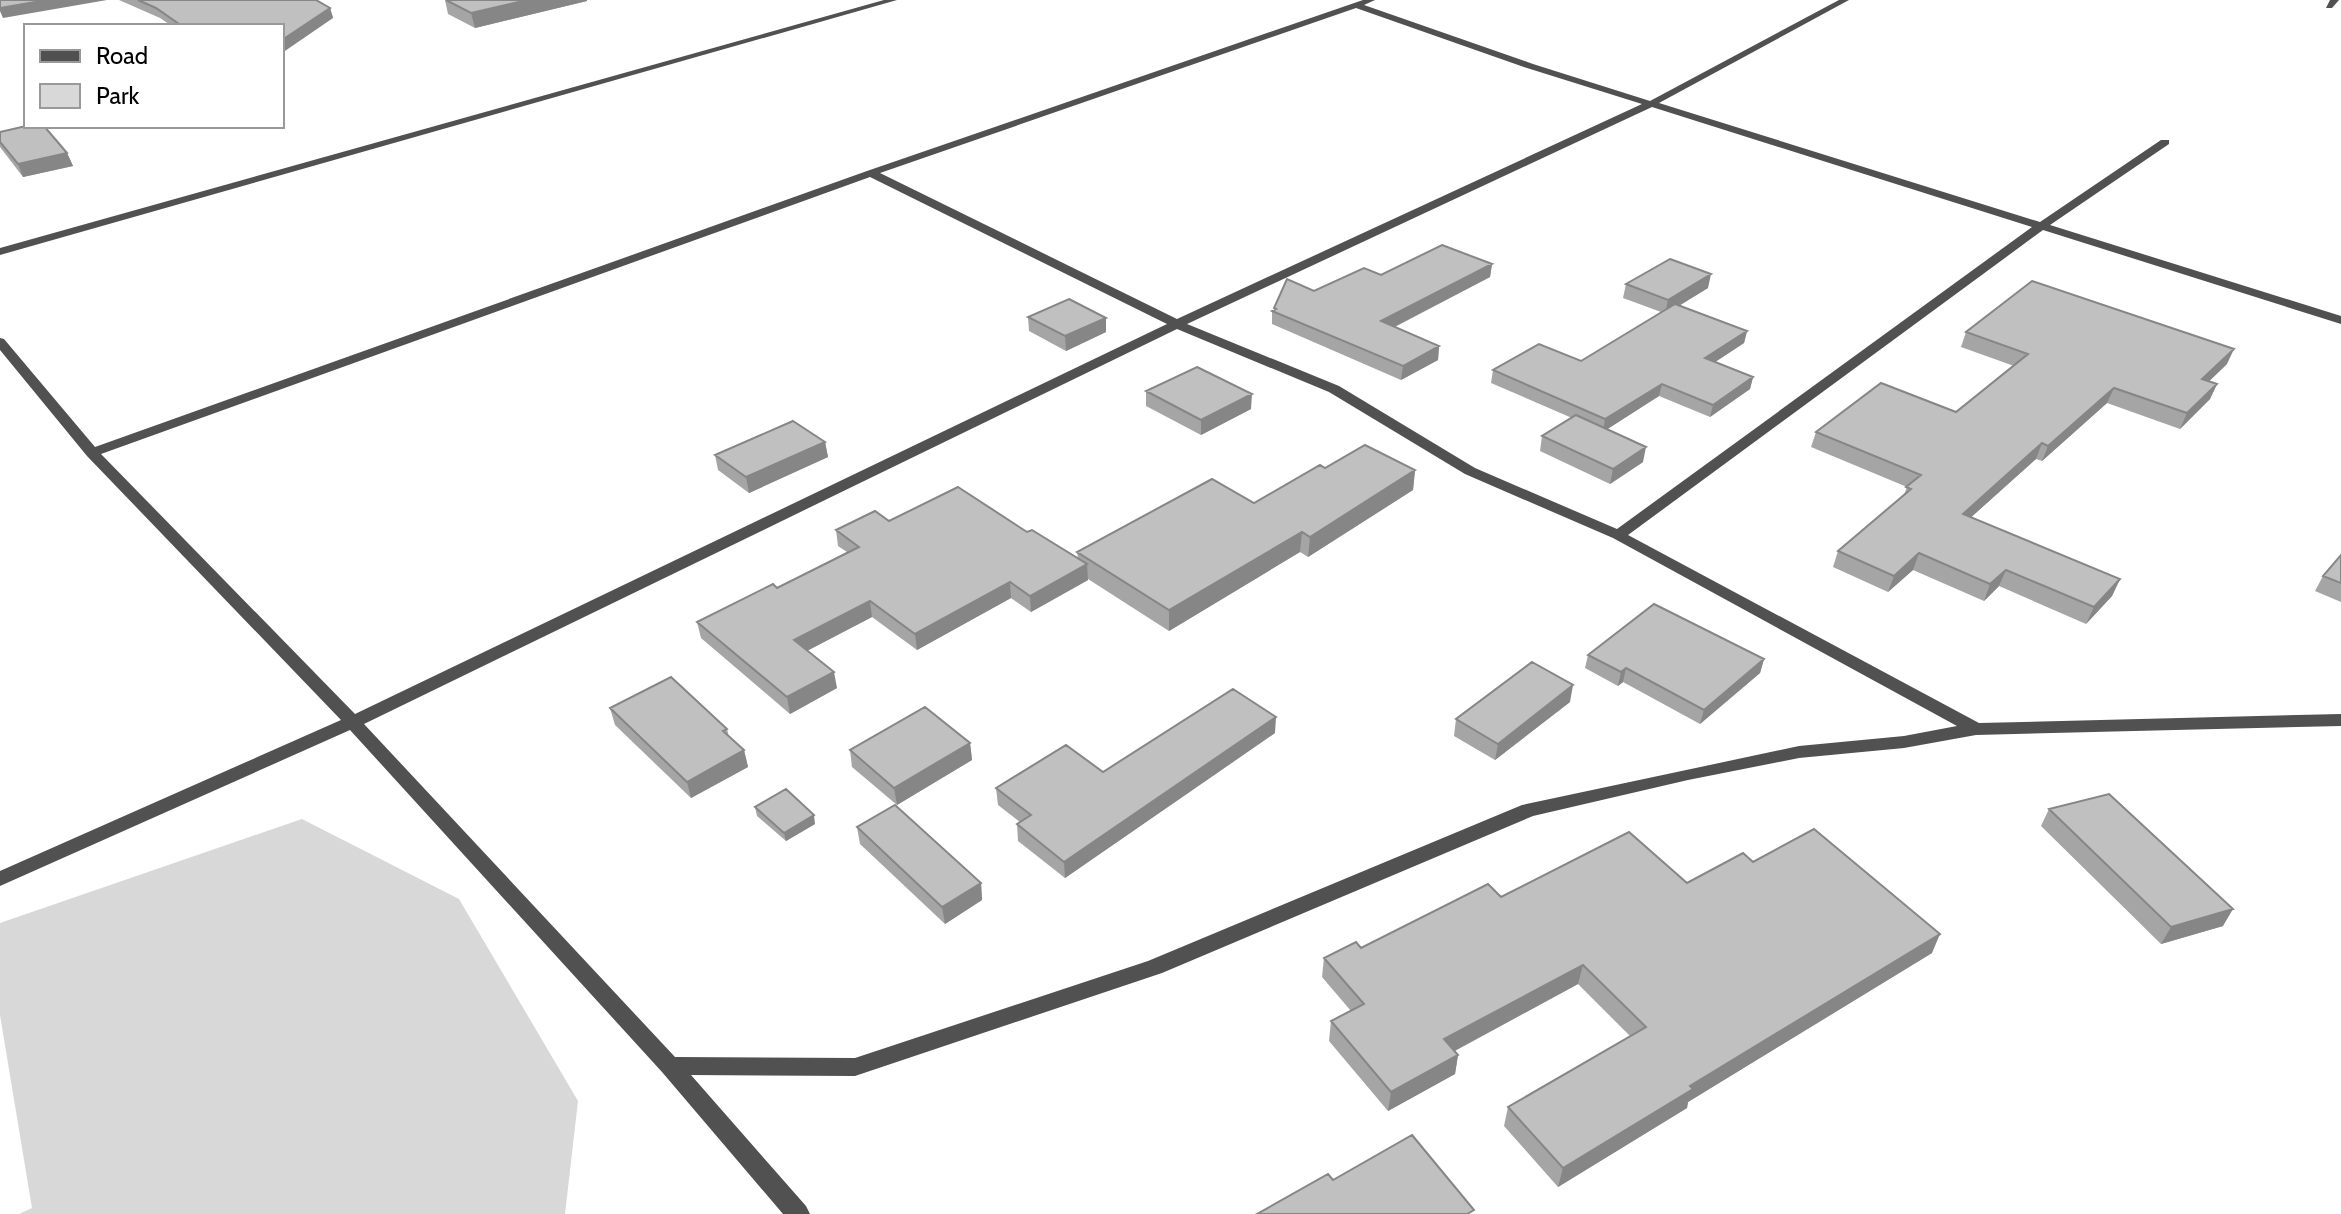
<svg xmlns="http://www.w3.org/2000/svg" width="2341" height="1214" font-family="Cabin,sans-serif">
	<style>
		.green { fill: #d8d8d8 }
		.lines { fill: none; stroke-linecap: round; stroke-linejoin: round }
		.minor { fill: #515151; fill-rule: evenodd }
		.tertiary { fill: #515151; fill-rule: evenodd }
		.wall { fill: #a5a5a5 }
		.shaded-wall { fill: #868686 }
		.building { fill: #c0c0c0; stroke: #868686; stroke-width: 2 }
	</style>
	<rect width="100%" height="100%" fill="#fff"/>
	<path class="green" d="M302 819 459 899 578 1101 565 1214H19L32 1208 0 1015V923Z"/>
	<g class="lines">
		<path class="minor" d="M1363 0H1375L1364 5 1533 64 1650 101 1839 0H1849L1659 103 2040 222 2161 140H2169V144L2050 225 2341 316V324L2043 230 1628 535 1979 723 2341 714V726L1976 735 1904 748 1799 758 1688 780 1533 816 1162 973 855 1076 691 1075 806 1206 810 1214H783L662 1072 350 730 0 886V871L341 720 87 456 0 350V338L4 339 95 447 867 171ZM1356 8 1527 68 1642 104 1177 319 880 173ZM1652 107 2032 227 1617 529 1475 468 1339 386 1187 324ZM870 177 1167 324 355 714 101 454ZM1177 329 1329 392 1465 474 1613 538 1957 726 1904 736 1799 746 1522 805 1148 961 855 1058 675 1057 364 724Z
			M2330 0H2339L2332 8H2326Z"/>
		<path class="tertiary" d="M884 0H897L0 255V248Z"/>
	</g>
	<path class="wall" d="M119 0H316L330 8 333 18 282 26H172L160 18Z
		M445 0H587V1L475 28 448 14Z
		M0 132 67 153 73 166 23 177 0 147Z
		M1492 264 1490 277 1395 327 1439 346 1438 360 1401 380 1272 324V311L1274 310V308L1314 291 1381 275Z
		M1626 284 1708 288 1679 306 1747 331 1744 343 1715 362 1753 377 1750 389 1710 417 1659 396 1607 429 1643 462 1610 484 1540 451 1542 436 1572 418 1491 383 1493 370 1581 361 1661 312 1623 298Z
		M1028 317 1106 332 1066 351 1029 331Z
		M1966 332 2227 364 2209 381 2217 384 2210 399 2180 429 2107 403 2042 461 2036 459 1971 517 2120 579 2112 596 2086 624 1999 586 1984 601 1913 570 1888 592 1833 567 1838 551 1904 495 1907 487 1811 447 1816 432 1956 412 2014 366 1961 347Z
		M1146 391 1251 409 1201 435 1146 406Z
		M825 442 828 457 749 493 718 470 715 455Z
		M1325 468 1415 470 1413 490 1308 557 1300 552 1169 631 1088 579V580L1031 612 1011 598 917 650 872 617 807 651 837 688 790 714 701 638 697 622 777 588 847 552 838 546 836 530 889 521 1027 532 1078 558 1077 552 1254 503Z
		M2341 555V602L2315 591 2323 576Z
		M1588 655 1764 659 1760 673 1700 724 1623 682 1618 686 1585 668Z
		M1570 702 1495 760 1454 736 1456 719Z
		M610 708 727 729 729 737 744 750 748 767 691 798 615 725Z
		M1275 733 1065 878 1018 841 1017 824 1020 822 998 805 996 788 1103 772Z
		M970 743 972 760 897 805 852 767 850 750Z
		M755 807 815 824 786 841 757 816Z
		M2049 809 2223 926 2161 944 2041 826Z
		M857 827 981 883 982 900 945 924 860 844Z
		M1753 862 1932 953 1688 1102 1687 1108 1558 1187 1504 1126 1508 1107 1630 1036 1578 984 1455 1051 1458 1055 1455 1074 1388 1111 1329 1041 1331 1021 1351 1011 1322 977 1324 958 1361 948 1501 897 1687 883Z"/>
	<path class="shaded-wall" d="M47 0H107L3 18 0 11V8Z
		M527 0H587V1L475 28 471 13Z
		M330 8 333 18 282 53V40Z
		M67 153 73 166 23 177 18 164Z
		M1492 264 1490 277 1380 334 1381 321Z
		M1711 274 1708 288 1665 314 1668 300Z
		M1106 318V332L1066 351 1065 336Z
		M1747 331 1744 343 1703 370 1705 358Z
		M1439 346 1438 360 1401 380 1403 366Z
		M2234 349 2227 364 2196 394 2202 379Z
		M1753 377 1750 389 1710 417 1713 405Z
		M1662 384 1659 396 1603 432 1605 419Z
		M2217 384 2210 399 2180 429 2187 413Z
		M2114 388 2107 403 2042 461 2048 446Z
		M1252 394 1251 409 1201 435V420Z
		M825 442 828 457 749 493 746 477Z
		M2042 443 2036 459 1957 530 1963 514Z
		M1646 447 1643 462 1610 484 1613 469Z
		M1415 470 1413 490 1308 557 1310 537Z
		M1302 532 1300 552 1169 631V610Z
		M1919 553 1913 570 1888 592 1894 576Z
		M1087 564 1088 580 1031 612 1030 596Z
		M2006 570 1999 586 1984 601 1990 584Z
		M2120 579 2112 596 2086 624 2094 607Z
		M1010 582 1011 598 917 650 915 634Z
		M870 601 872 617 797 656 794 640Z
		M1764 659 1760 673 1700 724 1704 710Z
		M1626 668 1623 682 1618 686 1621 672Z
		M834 672 837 688 790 714 787 697Z
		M1573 685 1570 702 1495 760 1498 744Z
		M1276 717 1275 733 1065 878 1064 862Z
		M970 743 972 760 897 805 894 788Z
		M744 750 748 767 691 798 687 782Z
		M814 815 815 824 786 841 784 833Z
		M981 883 982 900 945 924 942 907Z
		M2233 909 2223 926 2161 944 2171 927Z
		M1940 934 1932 953 1688 1102 1687 1108 1558 1187 1563 1168 1690 1086Z
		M1583 965 1578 984 1441 1058 1444 1039Z
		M1458 1055 1455 1074 1388 1111 1391 1092Z"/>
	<path class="building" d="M0 0H47L0 8Z
		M138 0H316L330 8 282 40V26H182L156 8Z
		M446 0H527L471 13Z
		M26 126H44L67 153 18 164 0 142V132Z
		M1442 245 1492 264 1381 321 1439 346 1403 366 1272 311 1276 309 1274 308 1287 279 1314 291 1364 268 1381 275Z
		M1670 259 1711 274 1668 300 1626 284Z
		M2032 281 2234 349 2202 379 2217 384 2187 413 2114 388 2048 446 2042 443 1963 514 2120 579 2094 607 2006 570 1990 584 1919 553 1894 576 1838 551 1911 489 1906 487 1921 475 1816 432 1881 383 1956 412 2028 354 1966 332Z
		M1069 299 1106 318 1065 336 1028 317Z
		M1675 304 1747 331 1705 358 1753 377 1713 405 1662 384 1605 419 1493 370 1539 344 1581 361Z
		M1197 367 1252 394 1201 420 1146 391Z
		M1576 415 1646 447 1613 469 1542 436Z
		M793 421 825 442 746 477 715 455Z
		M1365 445 1415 470 1310 537 1302 532 1169 610 1077 552 1212 479 1254 503 1320 465 1325 468Z
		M958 487 1027 532 1032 530 1087 564 1030 596 1010 582 915 634 870 601 794 640 834 672 787 697 697 622 773 584 777 588 859 547 836 530 875 511 889 521Z
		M2341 555V583L2323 576Z
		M1654 604 1764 659 1704 710 1626 668 1621 672 1588 655Z
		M1532 662 1573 685 1498 744 1456 719Z
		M671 677 727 729 723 731 744 750 687 782 610 708Z
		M1233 689 1276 717 1064 862 1017 824 1031 815 996 788 1066 745 1103 772Z
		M925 707 970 743 894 788 850 750Z
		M786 789 814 815 784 833 755 807Z
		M2109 794 2233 909 2171 927 2049 809Z
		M895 805 981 883 942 907 857 827Z
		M1814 829 1940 934 1690 1086 1693 1089 1563 1168 1508 1107 1646 1027 1583 965 1444 1039 1458 1055 1391 1092 1331 1021 1364 1004 1324 958 1356 942 1361 948 1488 884 1501 897 1629 832 1687 883 1743 853 1753 862Z
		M1412 1135 1474 1210 1467 1214H1257L1328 1174 1333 1180Z"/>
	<rect x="24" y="24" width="260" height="104" fill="#ffffff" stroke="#999999" stroke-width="2"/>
	<rect x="40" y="50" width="40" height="12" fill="#515151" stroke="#999999" stroke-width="2"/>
	<text x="96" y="64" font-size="24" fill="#000000">Road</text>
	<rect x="40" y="84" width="40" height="24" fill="#d8d8d8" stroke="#999999" stroke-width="2"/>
	<text x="96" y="104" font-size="24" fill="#000000">Park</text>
</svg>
